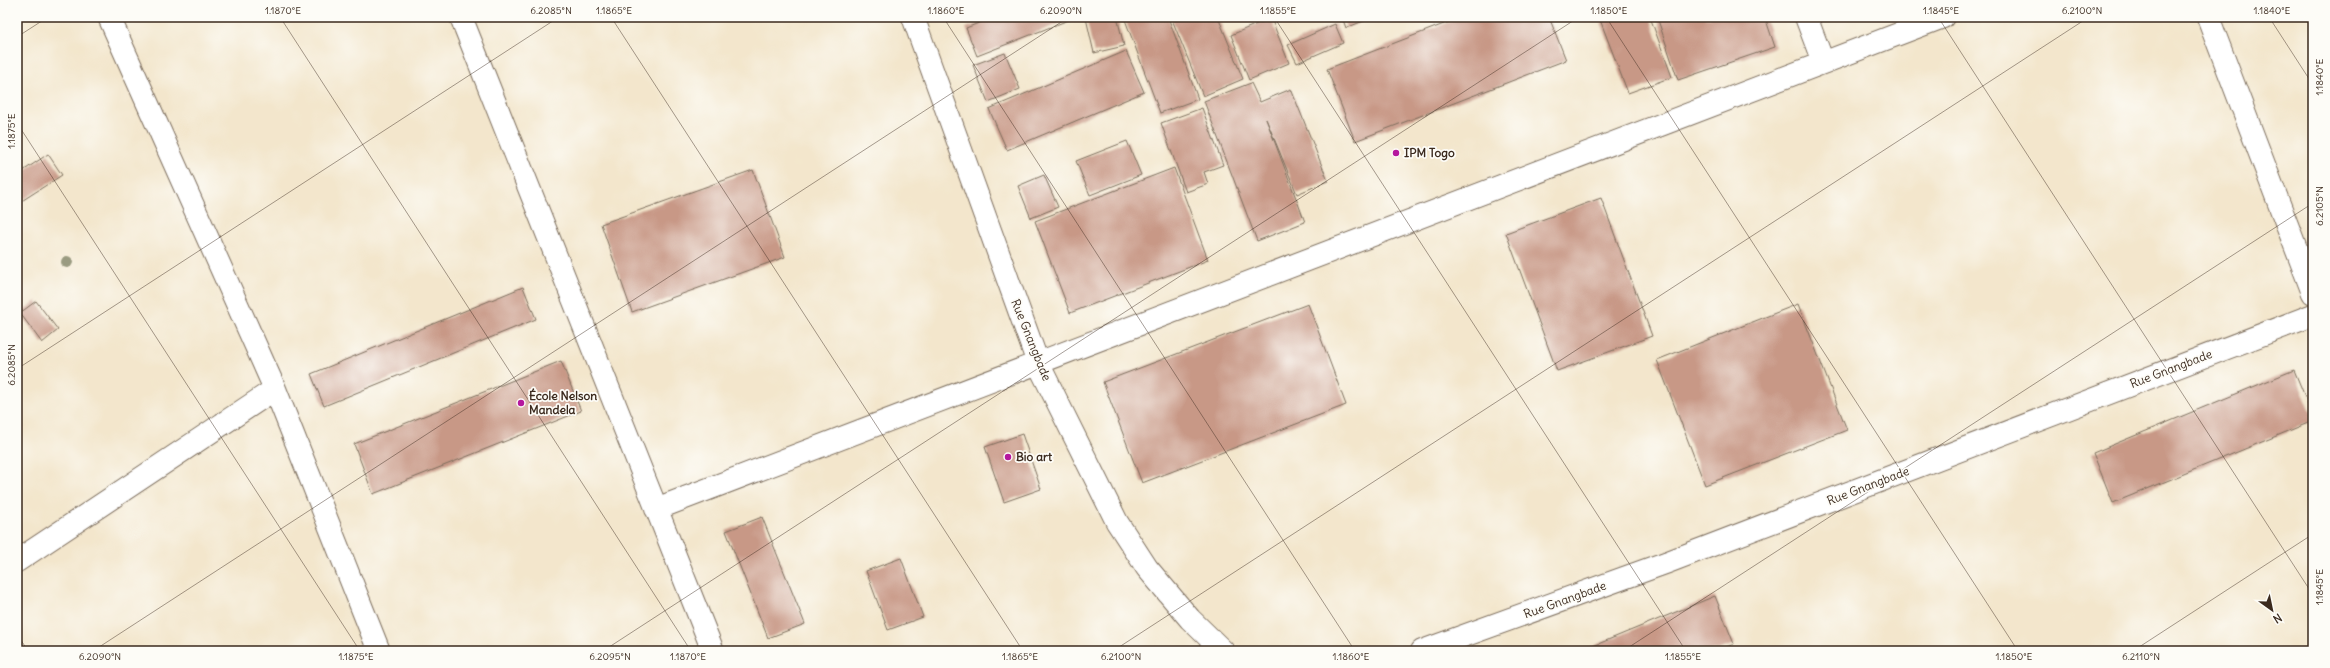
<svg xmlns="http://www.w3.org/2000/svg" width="2330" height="668" font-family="Delius,sans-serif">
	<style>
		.building { fill: #c89886 }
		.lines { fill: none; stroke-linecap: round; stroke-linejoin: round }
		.minor-casing { stroke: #7b6c5b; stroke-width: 24 }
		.minor { stroke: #fff; stroke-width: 22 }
		.tree { fill: #9a9b81 }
		.ticks { fill: none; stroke: #3b2a1e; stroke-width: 1; stroke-opacity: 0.45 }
		.poi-dot { fill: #b5179e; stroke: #fdfcf7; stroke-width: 1.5 }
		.labels { text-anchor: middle; stroke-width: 3.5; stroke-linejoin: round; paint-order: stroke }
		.poi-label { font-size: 12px; font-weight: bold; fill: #3b2a1e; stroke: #fdfcf7; text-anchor: start }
		.street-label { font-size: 12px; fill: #3b2a1e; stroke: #fdfcf7 }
		.neatline { fill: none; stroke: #3b2a1e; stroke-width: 1.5 }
		.ticks-label { font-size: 10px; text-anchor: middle; fill: #3b2a1e }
	</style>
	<rect width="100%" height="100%" fill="#fdfcf7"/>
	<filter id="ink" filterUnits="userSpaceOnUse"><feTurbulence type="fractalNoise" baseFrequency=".025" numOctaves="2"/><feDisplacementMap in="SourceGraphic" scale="8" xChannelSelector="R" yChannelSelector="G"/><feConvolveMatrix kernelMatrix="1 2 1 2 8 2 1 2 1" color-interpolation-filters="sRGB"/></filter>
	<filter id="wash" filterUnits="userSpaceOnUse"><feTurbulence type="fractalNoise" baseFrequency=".012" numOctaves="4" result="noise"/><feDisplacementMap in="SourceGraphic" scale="16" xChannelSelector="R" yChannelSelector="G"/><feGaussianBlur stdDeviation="0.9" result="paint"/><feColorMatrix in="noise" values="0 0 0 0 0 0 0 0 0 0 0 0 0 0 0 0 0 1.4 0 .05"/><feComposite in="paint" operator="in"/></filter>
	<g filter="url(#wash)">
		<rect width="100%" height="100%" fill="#f3e6cc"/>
		<g id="blocks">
			<path class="building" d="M994 17H1076L977 56 966 28Z
				M1089 17H1117L1124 46 1094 53 1086 18Z
				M1124 17H1168L1198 99 1160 113Z
				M1171 17H1218L1243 79 1203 96Z
				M1342 17H1373L1346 28Z
				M1462 17H1549L1566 60 1355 141 1327 69Z
				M1599 17H1650L1672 77 1628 93Z
				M1657 17H1765L1775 47 1678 80Z
				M1271 18 1289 63 1249 80 1231 35Z
				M1335 24 1343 43 1297 63 1288 45Z
				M1126 51 1144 92 1007 150 989 109Z
				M1005 53 1020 89 988 102 973 65Z
				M1251 83 1260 102 1291 89 1328 181 1297 194 1266 119 1305 222 1257 241 1204 101Z
				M1202 108 1223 165 1204 172 1208 184 1186 192 1161 123Z
				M1127 141 1141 175 1090 195 1076 161Z
				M48 154 62 175 17 204V175Z
				M1174 168 1208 260 1070 313 1035 221Z
				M753 170 785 257 632 312 601 224Z
				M1044 175 1058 207 1031 218 1018 186Z
				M1601 198 1652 336 1557 371 1506 233Z
				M523 287 536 319 324 406 311 374Z
				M36 301 58 330 42 343 20 313Z
				M1308 304 1346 405 1142 483 1103 382Z
				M1798 304 1847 430 1705 485 1657 360Z
				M561 361 581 411 373 494 354 444Z
				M2294 370 2313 416V421L2113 503 2093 453Z
				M1022 434 1041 489 1004 502 985 447Z
				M762 517 805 624 768 638 726 531Z
				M901 558 923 617 888 630 866 571Z
				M1715 596 1734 644 1717 651H1581Z"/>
		</g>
	</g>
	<g filter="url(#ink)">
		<use href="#blocks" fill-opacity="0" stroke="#7b6c5b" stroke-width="1"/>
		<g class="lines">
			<g class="minor-casing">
				<path id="minor" d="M109 17 275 389 379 651
					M461 17 713 651
					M913 17 1038 363 1117 522 1147 568 1190 619 1223 651
					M1806 17 1823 62
					M2208 17 2313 293
					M656 509 1943 17
					M17 561 275 389
					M1422 651 1668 562 2313 315"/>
			</g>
			<use href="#minor" class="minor"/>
		</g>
		<circle class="tree" cx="67" cy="262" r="6"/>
	</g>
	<path class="ticks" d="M280 17 691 651M611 17 1023 651M943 17 1355 651M1274 17 1686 651M1606 17 2018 651M1938 17 2313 595M2269 17 2313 85M17 37 48 17M17 123 360 651M17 369 559 17M17 634 28 651M93 651 1069 17M603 651 1579 17M1113 651 2089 17M1623 651 2313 203M2133 651 2313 534"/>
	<g class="poi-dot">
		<circle cx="1396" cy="153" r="4"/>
		<circle cx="521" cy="403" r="4"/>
		<circle cx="1008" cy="457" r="4"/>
	</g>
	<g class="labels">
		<g class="poi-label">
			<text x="1404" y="157">IPM Togo</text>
			<text x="529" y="400">École Nelson<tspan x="529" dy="14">Mandela</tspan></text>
			<text x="1016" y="461">Bio art</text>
		</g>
		<g class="street-label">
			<text transform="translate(1031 340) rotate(68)" y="4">Rue Gnangbade</text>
			<text transform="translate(2171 369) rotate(-21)" y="4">Rue Gnangbade</text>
			<text transform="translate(1868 486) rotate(-21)" y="4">Rue Gnangbade</text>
			<text transform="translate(1565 600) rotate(-20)" y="4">Rue Gnangbade</text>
		</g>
	</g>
	<rect width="2330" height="668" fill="none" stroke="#fdfcf7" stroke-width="44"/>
	<g transform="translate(2272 610) rotate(147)" stroke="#fdfcf7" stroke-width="3" paint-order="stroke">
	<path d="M0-3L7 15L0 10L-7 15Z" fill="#3b2a1e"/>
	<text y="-6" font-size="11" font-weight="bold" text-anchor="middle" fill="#3b2a1e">N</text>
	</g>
	<rect x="22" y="22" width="2286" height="624" class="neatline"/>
	<g class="ticks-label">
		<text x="283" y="14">1.1870°E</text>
		<text x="551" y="14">6.2085°N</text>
		<text x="614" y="14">1.1865°E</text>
		<text x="946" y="14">1.1860°E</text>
		<text x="1061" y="14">6.2090°N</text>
		<text x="1278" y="14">1.1855°E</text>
		<text x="1609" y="14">1.1850°E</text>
		<text x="1941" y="14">1.1845°E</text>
		<text x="2082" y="14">6.2100°N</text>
		<text x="2272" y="14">1.1840°E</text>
		<text transform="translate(2319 77) rotate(-90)" y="4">1.1840°E</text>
		<text transform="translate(11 131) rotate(-90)" y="4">1.1875°E</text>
		<text transform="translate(2319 206) rotate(-90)" y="4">6.2105°N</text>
		<text transform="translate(11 365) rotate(-90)" y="4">6.2085°N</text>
		<text transform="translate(2319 587) rotate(-90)" y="4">1.1845°E</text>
		<text x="100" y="660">6.2090°N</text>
		<text x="356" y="660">1.1875°E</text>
		<text x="610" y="660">6.2095°N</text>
		<text x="688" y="660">1.1870°E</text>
		<text x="1020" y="660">1.1865°E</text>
		<text x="1121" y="660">6.2100°N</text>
		<text x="1351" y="660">1.1860°E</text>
		<text x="1683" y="660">1.1855°E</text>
		<text x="2014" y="660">1.1850°E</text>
		<text x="2141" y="660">6.2110°N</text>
	</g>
</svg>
